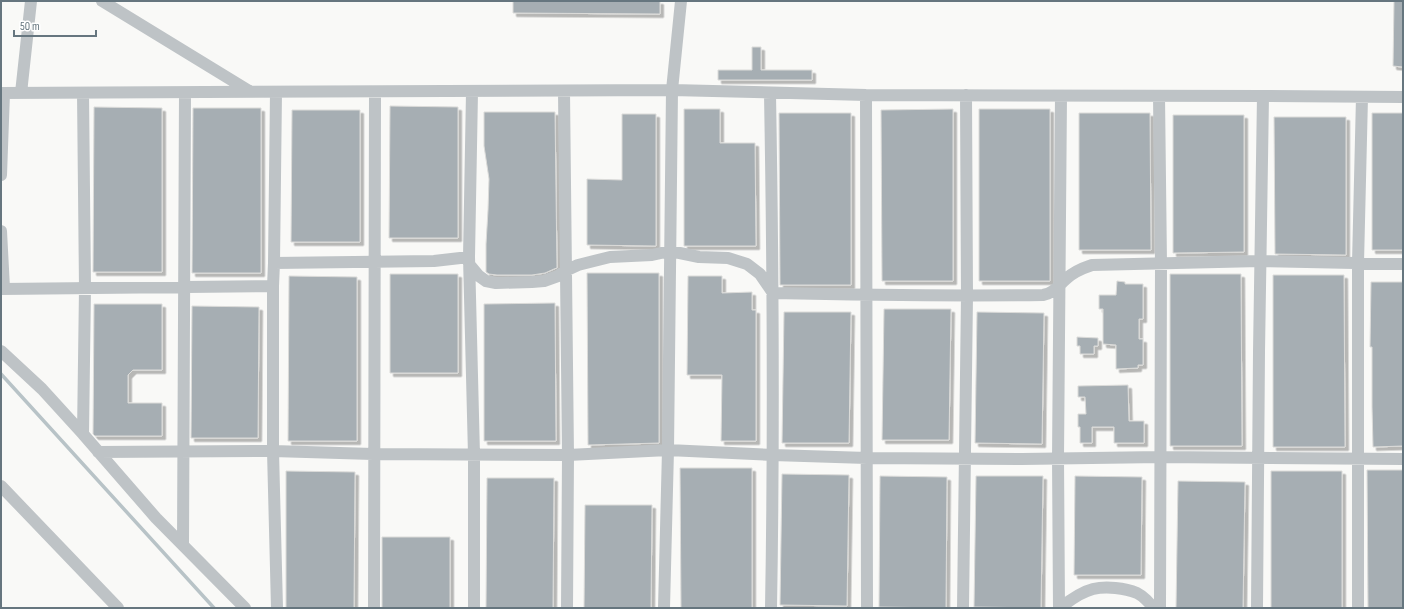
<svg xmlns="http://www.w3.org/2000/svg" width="1404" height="609" font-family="'Sofia Sans Condensed',sans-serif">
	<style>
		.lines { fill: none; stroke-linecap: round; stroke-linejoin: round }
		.stream { stroke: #b8c3c7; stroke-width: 3.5 }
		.building { fill: #a6aeb3; stroke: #dbdbd9; filter: url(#shadow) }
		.minor { stroke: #bec3c6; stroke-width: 12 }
	</style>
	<defs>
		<filter id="shadow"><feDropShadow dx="3.5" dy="3.5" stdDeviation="0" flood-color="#0004"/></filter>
	</defs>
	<rect width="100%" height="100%" fill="#f9f9f7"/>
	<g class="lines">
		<path class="stream" d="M1 374 214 608"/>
	</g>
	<path class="building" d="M513 1H660V14L513 13Z
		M1394 1H1403V67L1393 66Z
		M752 47H761V70H812V80H718V70H752Z
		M390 106 458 107V238H389Z
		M94 107 162 108V272H93Z
		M193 108H261V273H192Z
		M684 109H720V143H755L756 246H684Z
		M953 109V281H882L881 110Z
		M979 109H1050V281H979Z
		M292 110H360V242H291Z
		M484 112H555L557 268 554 269 545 273 532 275H497L489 274 486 272V244L488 210 489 179 484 146Z
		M779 113H851V285H780Z
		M1079 113H1150L1151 250H1079Z
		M1372 113H1403V250H1372Z
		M622 114H656V246L587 245V179L622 180Z
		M1173 115H1244V252L1173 253Z
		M1274 117H1346V255L1275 254Z
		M587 273H659V443L588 445Z
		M390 274H458V373H390Z
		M1170 274H1241L1242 446H1170Z
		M1273 275H1344L1345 447H1273Z
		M289 276 357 277V441H288Z
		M688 276H722V293L752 292V310H756V441H721L722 375H687Z
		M1117 281 1125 282V284H1143V319H1139V339H1143V365H1138V368L1116 369V345L1103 344V309H1099V295H1116Z
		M1371 282H1403V446L1373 447 1372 407V347H1370Z
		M555 303 556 441H484V304Z
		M94 304H162V370H133L128 375V403H162V436H95L93 434Z
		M192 306 259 307 258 438H191Z
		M884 309H951L949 440H882Z
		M784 312H851L849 443H782Z
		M977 312 1044 313 1042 444 975 443Z
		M1077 337 1098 338V346H1094V354H1080V346H1077Z
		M1128 385 1129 421H1144V443H1114V427H1092V443H1080V427H1078V414H1086L1085 397H1078V386Z
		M680 468H752V608H681Z
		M1367 470H1403V608H1368Z
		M286 471 355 472 354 608H286Z
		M1271 471H1342V608H1271Z
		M782 474 849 475 847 606 780 605Z
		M880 476 947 477 946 608 879 607Z
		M976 476H1043L1041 608 974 607Z
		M1075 476 1142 477 1141 575H1074Z
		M487 478H554L553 608H486Z
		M1178 481 1245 482 1243 608H1176Z
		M585 505H652L651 608H584Z
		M382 537H450V608H382Z"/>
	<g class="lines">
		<path class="minor" d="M102 1 251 92
			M276 92 274 263 273 286V451L277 608
			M472 92 469 257 474 455V608
			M564 92 568 455 567 608
			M1 93 672 90 866 95 1263 96 1403 97
			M21 93 31 1
			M83 93 85 288 83 434
			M770 94C773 265 774 436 771 608
			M866 95 867 608
			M1159 96 1161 264 1160 608
			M1 175 4 93
			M1 231 4 288
			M274 263 434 261 469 257
			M469 264 479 276 486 281 496 283 532 282 544 281 558 276 565 271 578 265 610 257 652 255 670 251 699 257 728 258 747 264 760 274 773 293C863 295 953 296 1043 295 1054 293 1058 286 1066 279 1073 272 1083 268 1092 265L1260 261 1403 264
			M1 289 273 286
			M1 351 42 389 83 434 156 518 245 608
			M98 452 273 451 373 454 568 455 668 450 773 455 867 458 1022 459 1161 457 1403 459
			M1 486 118 608
			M183 545 185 93
			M374 608 375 92
			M664 608 668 450 672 90 681 1
			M963 608 967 296 966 95
			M1059 608 1058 458 1061 96
			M1060 608C1070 600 1081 592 1093 589 1106 586 1125 588 1137 593 1143 596 1150 603 1153 608
			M1257 608 1259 352 1263 96
			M1358 608V263L1362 97"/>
	</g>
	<rect width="1404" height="609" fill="none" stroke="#66767f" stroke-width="4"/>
	<path d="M14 30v6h82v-6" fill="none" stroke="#66767f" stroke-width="2"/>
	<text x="20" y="30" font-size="12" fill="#66767f" stroke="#ffffff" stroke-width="3" paint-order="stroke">50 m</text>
</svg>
